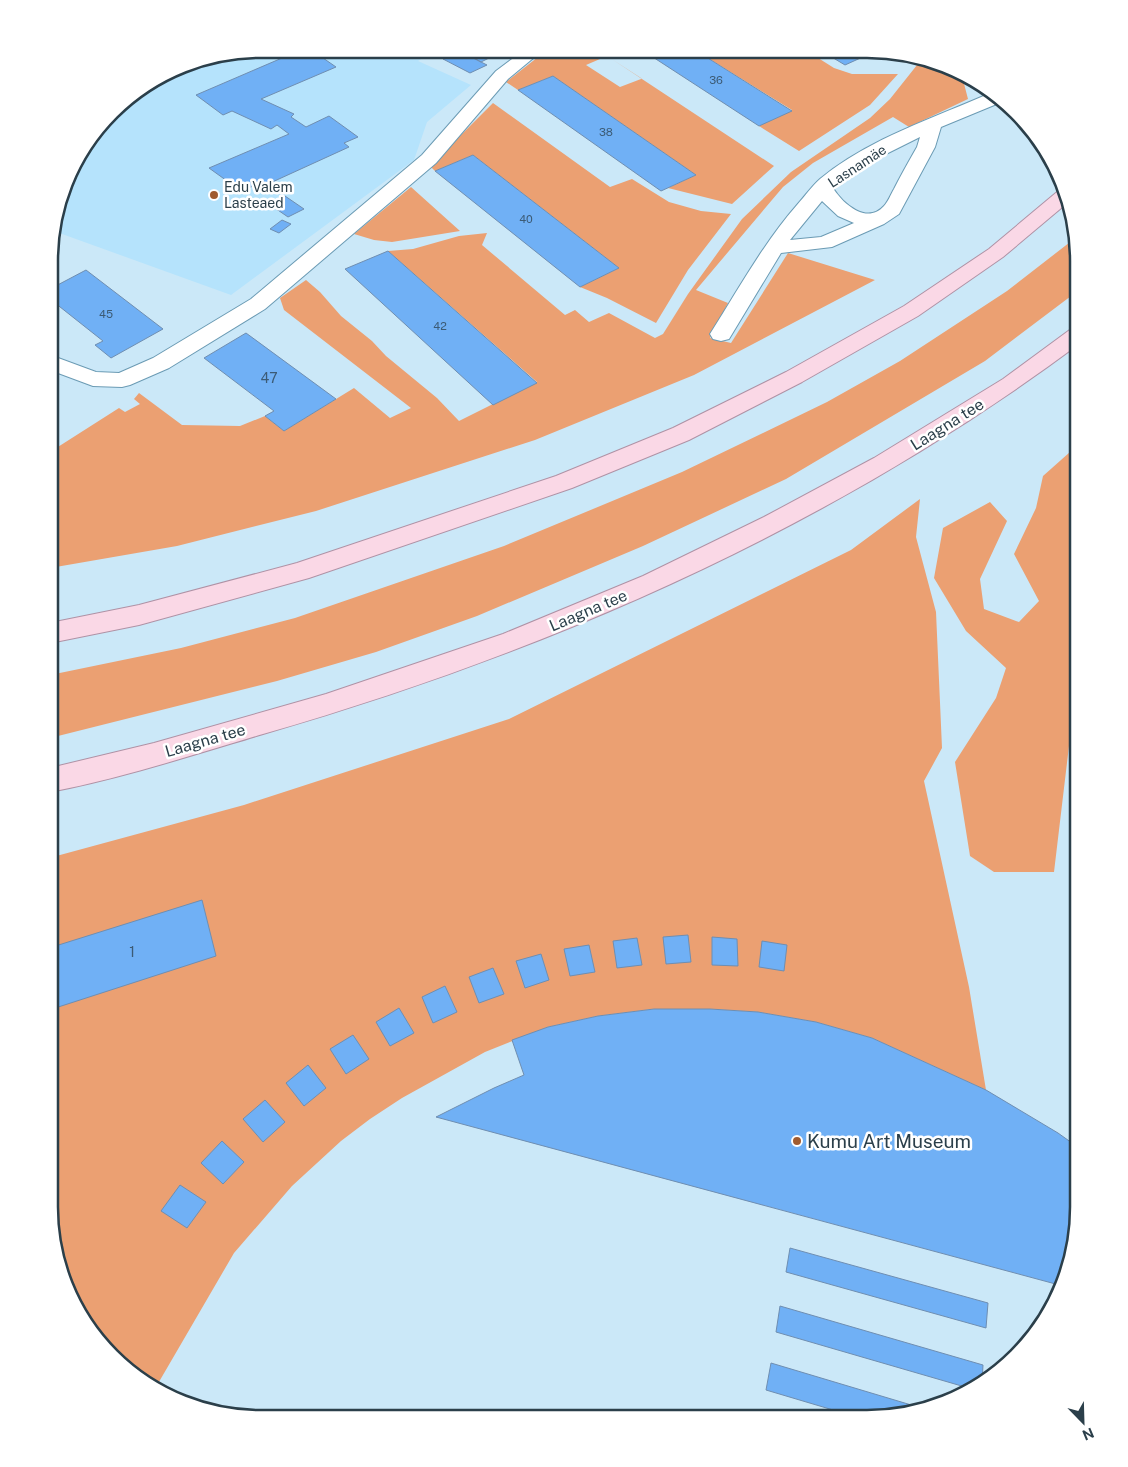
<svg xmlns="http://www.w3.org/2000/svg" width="1128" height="1467" font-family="'Public Sans',sans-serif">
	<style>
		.built { fill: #b5e3fc }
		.green { fill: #eba072; fill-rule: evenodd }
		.building { fill: #70b0f5; stroke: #6f8eb1 }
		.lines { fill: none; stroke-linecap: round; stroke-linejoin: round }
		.minor-casing { stroke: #6b9bb4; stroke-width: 2 }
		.major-casing { stroke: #af92a5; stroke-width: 2 }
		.minor { fill: #fff; fill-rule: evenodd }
		.major { fill: #fad8e6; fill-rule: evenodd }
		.poi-dot { fill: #a05b2f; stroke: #fff; stroke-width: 2 }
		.labels { text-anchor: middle; stroke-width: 5; stroke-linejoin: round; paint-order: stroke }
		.far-number-label { font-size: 11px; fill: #3c5b75 }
		.far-street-label { font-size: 14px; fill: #2b3f4a; stroke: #fff }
		.far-poi-label { font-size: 14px; fill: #2b3f4a; stroke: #fff; text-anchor: start }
		.number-label { font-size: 14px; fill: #3c5b75 }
		.street-label { font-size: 16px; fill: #2b3f4a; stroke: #fff }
		.near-poi-label { font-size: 19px; fill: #2b3f4a; stroke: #fff; text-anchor: start }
		.rim { fill: none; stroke: #2b3f4a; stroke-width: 2.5 }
	</style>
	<rect width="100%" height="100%" fill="#cbe8f8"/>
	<path class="built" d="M260 49H477L467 54 459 51 449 56 433 52 418 61 471 85 427 122 414 160 231 295 51 230 77 155 121 101 192 60Z"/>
	<path class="green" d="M547 50H598L774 166 732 204 668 188 696 175 553 76 518 90 506 82ZM607 56 641 78V79L620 87 586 65Z
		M695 50H784L795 56 807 51 834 68 852 74H898L870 105 799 151 759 126 792 110Z
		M921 60 962 76 968 99 909 127 893 117 813 163 783 187 696 290 728 303 710 338 731 343 788 253 875 280 694 375 535 440 316 511 177 546 50 568V452L119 408 125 412 140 404 134 399 139 393 182 425 240 426 265 416 284 431 354 388 390 418 411 408 284 310 280 298 306 280 320 292 341 316 372 341 386 356 437 398 459 421 537 382 388 251 413 249 459 236 487 233 482 245 565 315 575 310 589 322 609 313 655 338 663 334 688 294 742 219 791 172 870 118 890 99Z
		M493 103 610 187 632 179 669 202 701 211 731 214 688 270 656 323 607 298 580 287 619 268 473 155 435 171 430 166Z
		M411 187 460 231 392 242 374 240 354 234Z
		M1074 239 1079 260V290L985 361 786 479 643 546 477 616 376 652 277 681 50 738V675L181 648 295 618 504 546 682 472 827 402 900 361 1007 291Z
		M1079 444V662L1054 872H994L970 856 955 762 996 698 1006 668 966 631 934 578 943 528 990 502 1007 521 980 579 984 609 1019 622 1039 601 1014 554 1036 508 1043 476Z
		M920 499 916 537 936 612 942 748 924 781 969 987 986 1090 872 1038 816 1022 758 1012 710 1009H654L598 1016 548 1027 485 1052 402 1098 370 1119 341 1141 292 1186 234 1253 156 1387 142 1382 101 1346 71 1301 49 1207V858L244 805 509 719 851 550Z"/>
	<path class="building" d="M303 49H310L336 67 261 99 294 114 291 117 306 127 329 116 358 137 344 143 349 147 257 189 253 186 241 191 209 168 289 134 277 125 271 129 232 111 223 115 196 95Z
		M477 49H488L497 54 481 62 467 54Z
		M642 50H695L792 111 759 126Z
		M820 50 876 51 845 65Z
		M459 51 487 65 470 73 443 59Z
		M553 76 696 175 661 191 518 90Z
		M473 155 619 268 580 287 435 171Z
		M285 196 304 209 288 217 269 204Z
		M282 220 291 224 279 233 270 229Z
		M388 251 537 383 493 405 345 269Z
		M86 270 163 329 111 358 95 345 103 341 50 299V289Z
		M246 333 336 399 284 431 265 416 274 411 204 358Z
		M202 900 216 956 49 1010V948Z
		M688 935 691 962 666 964 663 937Z
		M712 937 737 939 738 966 712 965Z
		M637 938 642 965 617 968 613 941Z
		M762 941 787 945 784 971 759 967Z
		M589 945 595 972 570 976 564 949Z
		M541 954 549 980 525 988 516 961Z
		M493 968 504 994 479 1003 469 977Z
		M445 986 457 1012 433 1023 422 997Z
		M399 1008 414 1033 390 1046 376 1022Z
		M654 1009H710L758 1012 816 1022 872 1038 986 1090 1058 1133 1079 1148V1221L1068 1275 1063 1286 436 1117 494 1088 524 1075 512 1040 548 1027 598 1016Z
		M353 1035 369 1059 346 1074 330 1049Z
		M308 1065 326 1088 304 1106 286 1083Z
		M265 1100 285 1122 263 1142 243 1119Z
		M222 1141 244 1162 223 1184 201 1163Z
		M180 1185 206 1202 187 1228 161 1211Z
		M790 1248 988 1303 986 1328 786 1272Z
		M780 1306 983 1365 982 1383 972 1389 776 1332Z
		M771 1363 918 1407 868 1418H860L766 1390Z"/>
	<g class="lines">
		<g class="minor-casing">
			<path id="minor" d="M524 50H543L508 79 436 163 265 309 169 368 130 385 122 387 93 386 50 370V355L96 372 119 373 153 358 251 299 422 155 496 71Z
				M993 92 1004 101 941 127 935 147 899 214 884 224 832 247 781 253 729 339 721 341 713 339 710 334C738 290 763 244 797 205 805 196 812 186 820 179 870 138 934 118 993 92ZM920 137 917 147C909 161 901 175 894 189 891 194 888 202 884 206 867 225 843 204 833 188L876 159ZM822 201 838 216 854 223 821 237 790 240Z"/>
		</g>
		<g class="major-casing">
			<path id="major" d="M1063 190 1066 204 1003 257 918 316 802 382 689 440 572 488 309 578 139 625 50 643V623L139 605 297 563 556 476 673 428 786 372 904 306 989 249 1057 192Z
				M1079 327V344C836 525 554 650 263 734 193 755 122 778 50 792V768L154 743 326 694 503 634 643 576 764 517 874 458 1003 379 1071 329Z"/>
		</g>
		<use href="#minor" class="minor"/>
		<use href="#major" class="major"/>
	</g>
	<g class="poi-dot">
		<circle cx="214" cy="195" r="5"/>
		<circle cx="797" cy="1141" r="5"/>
	</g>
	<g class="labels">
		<g class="far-number-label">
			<text x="716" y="84">36</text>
			<text x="606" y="136">38</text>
			<text x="526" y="223">40</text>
			<text x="106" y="318">45</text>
			<text x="440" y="330">42</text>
		</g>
		<g class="far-street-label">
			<text transform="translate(857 166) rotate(-33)" y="5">Lasnamäe</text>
		</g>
		<g class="far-poi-label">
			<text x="224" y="192">Edu Valem<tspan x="224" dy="16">Lasteaed</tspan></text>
		</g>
		<g class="number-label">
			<text x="269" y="383">47</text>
			<text x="132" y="957">1</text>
		</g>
		<g class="street-label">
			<text transform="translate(947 424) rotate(-32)" y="6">Laagna tee</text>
			<text transform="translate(588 610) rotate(-23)" y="6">Laagna tee</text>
			<text transform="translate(205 740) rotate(-16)" y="6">Laagna tee</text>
		</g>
		<g class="near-poi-label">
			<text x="807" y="1148">Kumu Art Museum</text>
		</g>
	</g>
	<path d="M0 0H1128V1467H0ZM261 58H867A203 203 0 0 1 1070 261V1207A203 203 0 0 1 867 1410H261A203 203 0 0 1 58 1207V261A203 203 0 0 1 261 58Z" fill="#fff" fill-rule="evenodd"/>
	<path class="rim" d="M261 58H867A203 203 0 0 1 1070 261V1207A203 203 0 0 1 867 1410H261A203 203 0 0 1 58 1207V261A203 203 0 0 1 261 58Z"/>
	<g transform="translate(1083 1422) rotate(157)" stroke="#ffffff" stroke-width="4" paint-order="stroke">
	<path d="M0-4L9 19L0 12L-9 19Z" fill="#2b3f4a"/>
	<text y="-8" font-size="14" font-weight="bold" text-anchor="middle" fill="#2b3f4a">N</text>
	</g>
</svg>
